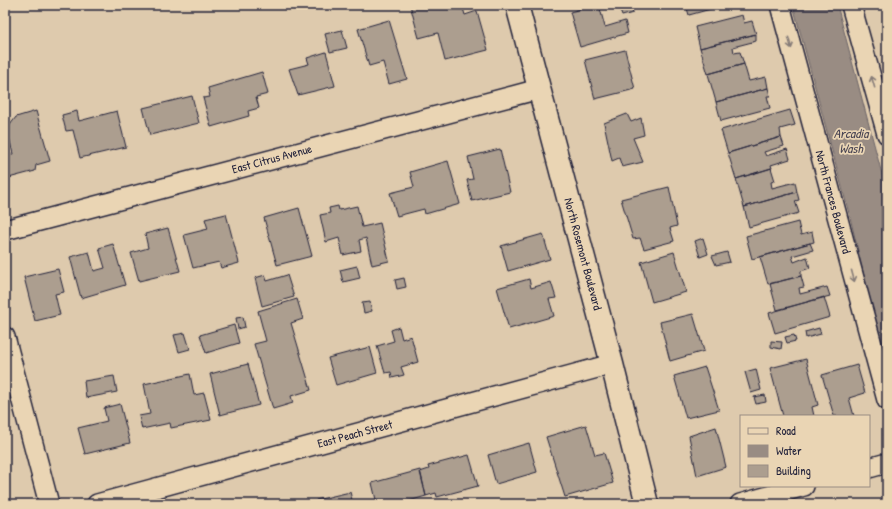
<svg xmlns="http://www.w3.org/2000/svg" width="892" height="509" font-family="'Patrick Hand',sans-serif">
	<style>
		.water { fill: #998c83; stroke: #696266 }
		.building { fill: #ac9e8f; stroke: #22223b }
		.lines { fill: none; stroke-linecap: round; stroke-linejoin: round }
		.street-casing { stroke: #22223b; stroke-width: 22 }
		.secondary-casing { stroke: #22223b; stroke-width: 25 }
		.street { stroke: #ead5b4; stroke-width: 19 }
		.secondary { stroke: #ead5b4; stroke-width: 22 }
		.oneway { stroke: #867c78 }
		.labels { text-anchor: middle; stroke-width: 3.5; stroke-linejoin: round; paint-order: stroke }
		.street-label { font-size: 12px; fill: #22223b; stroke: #ead5b4 }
		.water-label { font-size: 13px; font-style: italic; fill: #464251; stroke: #ead5b4 }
	</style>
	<rect width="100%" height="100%" fill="#decaad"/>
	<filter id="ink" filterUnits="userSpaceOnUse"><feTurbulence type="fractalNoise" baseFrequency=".025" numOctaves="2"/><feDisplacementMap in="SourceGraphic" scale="8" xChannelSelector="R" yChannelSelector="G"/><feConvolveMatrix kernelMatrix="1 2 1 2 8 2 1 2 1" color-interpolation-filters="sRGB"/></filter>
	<g filter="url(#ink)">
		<path class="water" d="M793 5H837L887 193V372L850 217Z"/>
		<path class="building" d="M410 5H462L465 15 477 11 488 50 445 61 438 33 419 38Z
			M595 5H599L605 27 625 21 628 33 580 47 570 12Z
			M618 5H630L633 13 622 16Z
			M686 5H725L689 15Z
			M742 15 744 23 752 21 756 34 700 48 695 27Z
			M389 20 407 79 389 84 383 62 369 66 358 29Z
			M342 30 347 48 330 52 325 34Z
			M756 34V41L733 47 734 53 740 52 744 64 708 74 700 48Z
			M625 50 635 89 595 99 585 60Z
			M326 52 335 86 298 95 289 69 309 64 307 58Z
			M744 64 749 81 766 77 768 88 716 102 708 74Z
			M262 72 268 94 256 97 259 108 248 111 249 116 211 127 203 98 210 97 208 88Z
			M768 88 770 96H767L770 108 721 121 716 102Z
			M192 96 199 123 150 135 143 108Z
			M790 110 795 125 780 129 781 137 728 153 721 130Z
			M36 111 50 161 36 165 35 171 5 179V156L13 154 7 129 16 117Z
			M77 111 79 121 117 111 126 147 80 158 73 130 66 131 62 115Z
			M627 114 631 122 641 118 644 135 633 138 643 162 622 167 619 158 612 161 604 123Z
			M781 137 784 146 764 152 766 156 787 149 790 159 771 165 772 168 736 179 728 153Z
			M500 149 510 192 472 201 467 180 473 179 468 157Z
			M448 161 460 204 425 214 424 209 397 216 390 193 414 187 410 172Z
			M771 168 775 181 771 182 772 188 795 182 797 192 744 207 736 179Z
			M669 187 677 226 670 228 674 241 644 249 640 238 633 239 621 199Z
			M797 192 799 200 795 201 799 213 749 227 744 207Z
			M338 206 339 210 357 206 362 227 380 223 389 261 372 265 366 238 359 240 361 251 343 255 339 238 326 242 320 215 330 213 329 208Z
			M299 208 312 256 277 265 264 218Z
			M226 214 239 263 221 268 219 262 193 268 184 235 208 229 205 219Z
			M798 222 801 235 812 232 814 242 752 259 746 236Z
			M168 228 180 271 139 281 131 253 148 248 145 234Z
			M543 234 550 259 508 271 501 246Z
			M703 238 708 254 700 257 695 241Z
			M810 243 813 250 792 256 794 262 807 257 810 268 801 271V276L768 284 760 257Z
			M113 244 125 285 81 298 70 257 89 252 94 271 105 268 99 248Z
			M674 252 686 292 652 302 641 262Z
			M727 252 730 262 716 265 712 256Z
			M357 266 360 278 343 282 340 270Z
			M58 269 64 292 55 294 60 315 35 321 24 277Z
			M265 275 267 281 287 275 294 297 262 306 255 278Z
			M801 276 804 287 799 288 800 294 827 287 830 296 777 310 770 284Z
			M404 278 406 287 397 289 395 280Z
			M529 279 531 288 551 282 556 298 549 299 554 316 509 329 497 288Z
			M824 297 830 317 775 333 769 313Z
			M297 299 303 319 291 323 311 390 291 396 293 403 273 409 254 344 266 341 258 311Z
			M370 302 372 311 364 313 362 303Z
			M693 314 704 351 670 361 660 322Z
			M243 317 245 327 238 329 236 318Z
			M234 325 239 343 206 353 200 335Z
			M399 327 402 339 411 336 418 362 401 367 404 375 392 378 391 372 385 373 377 346 394 341 391 330Z
			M819 328 821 334 806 338 805 332Z
			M185 333 190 349 179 352 174 335Z
			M794 335 796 341 787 343 785 337Z
			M771 341 782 342 781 349 771 347Z
			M370 347 377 373 336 385 328 358Z
			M806 359 818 405 812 407 814 416H783L770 368Z
			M248 364 259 405 220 415 210 374Z
			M857 365 865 393 849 398 854 416H834L822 375Z
			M705 367 719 410 686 418 674 376Z
			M756 369 761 390 751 393 745 372Z
			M190 374 194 395 204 393 211 420 171 428 170 423 142 429 139 416 150 414 144 384Z
			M114 376 117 392 86 398 84 381Z
			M765 395 766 402 756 404 754 397Z
			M120 404 130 443 85 454 78 428 107 421 104 408Z
			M586 425 595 455 604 453 613 483 565 497 546 437Z
			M716 427 726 467 697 476 689 436Z
			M529 443 537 472 496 484 488 455Z
			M469 455 478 486 437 497 436 493 426 496 420 472 429 469 428 466Z
			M420 470 426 496 399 504H377L372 483Z
			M350 492 353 504H317L316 500Z
			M295 500 296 504H281Z"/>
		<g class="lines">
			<g class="street-casing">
				<path id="street" d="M780 5 887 400
					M851 5 887 134
					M5 230 539 89
					M5 337 49 504
					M869 468 887 463
					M97 504 612 364
					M740 504 804 486"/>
			</g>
			<g class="secondary-casing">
				<path id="secondary" d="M517 5 612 364 647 504"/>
			</g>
			<use href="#street" class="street"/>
			<use href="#secondary" class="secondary"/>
		</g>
		<defs><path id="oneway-shaft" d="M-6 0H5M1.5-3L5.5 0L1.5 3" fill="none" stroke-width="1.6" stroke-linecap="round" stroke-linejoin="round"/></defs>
		<g class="oneway">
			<use href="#oneway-shaft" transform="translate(790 43) rotate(75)"/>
			<use href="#oneway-shaft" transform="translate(873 82) rotate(-106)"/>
			<use href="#oneway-shaft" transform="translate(853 276) rotate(75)"/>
		</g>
	</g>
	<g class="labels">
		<g class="street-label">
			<text transform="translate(272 159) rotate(-15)" y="4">East Citrus Avenue</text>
			<text transform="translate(833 202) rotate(75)" y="4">North Frances Boulevard</text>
			<text transform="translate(583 254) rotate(75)" y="4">North Rosemont Boulevard</text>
			<text transform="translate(355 434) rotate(-15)" y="4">East Peach Street</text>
		</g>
		<g class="water-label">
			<text x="851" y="138">Arcadia<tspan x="851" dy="15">Wash</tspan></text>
		</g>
	</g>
	<rect width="892" height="509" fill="none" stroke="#ead5b4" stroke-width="20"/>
	<rect x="10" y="10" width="872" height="489" fill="none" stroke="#22223b" stroke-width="1.5" filter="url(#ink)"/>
	<rect x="740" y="415" width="130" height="72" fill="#ead5b4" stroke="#9a8d84"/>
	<rect x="748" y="428" width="20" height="6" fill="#ead5b4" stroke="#9a8d84"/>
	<text x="776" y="435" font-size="12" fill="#22223b">Road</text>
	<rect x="748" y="445" width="20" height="12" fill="#998c83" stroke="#9a8d84"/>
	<text x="776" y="455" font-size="12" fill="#22223b">Water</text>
	<rect x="748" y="465" width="20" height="12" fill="#ac9e8f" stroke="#9a8d84"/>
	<text x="776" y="475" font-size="12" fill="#22223b">Building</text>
</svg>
